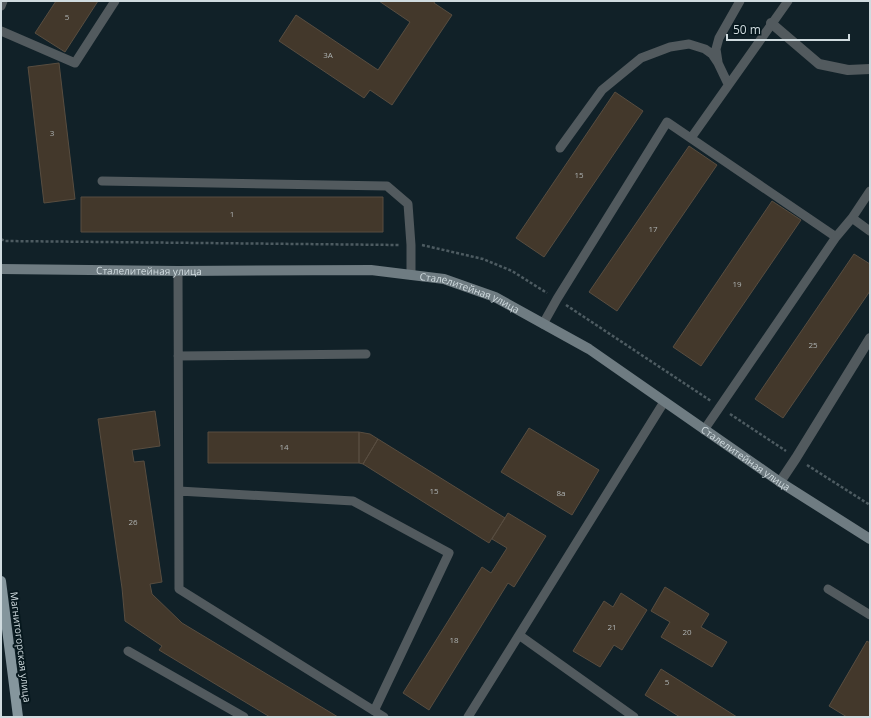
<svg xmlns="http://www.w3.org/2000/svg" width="871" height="718" font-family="'Open Sans',sans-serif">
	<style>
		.building { fill: #43382b; stroke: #584d40 }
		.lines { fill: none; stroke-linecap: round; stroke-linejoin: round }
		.path { stroke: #4d5b61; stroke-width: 2.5; stroke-dasharray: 3 2; stroke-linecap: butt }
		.lane { stroke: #525a5e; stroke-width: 9 }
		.street { stroke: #525a5e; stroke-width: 10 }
		.secondary { stroke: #6f7c82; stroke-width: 10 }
		.primary { stroke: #85969d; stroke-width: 10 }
		.labels { text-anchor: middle; stroke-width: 4; stroke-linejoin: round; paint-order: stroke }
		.number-label { font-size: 8px; fill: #adb2b2 }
		.street-label { font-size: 10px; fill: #d0dbdf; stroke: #07181e }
	</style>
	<rect width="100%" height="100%" fill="#112128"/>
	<path class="building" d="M56 1H98L65 52 35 33Z
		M379 1H435L434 3 452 15 392 105 370 90 364 98 279 41 296 15 378 70 410 22Z
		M59 63 75 199 44 203 28 67Z
		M615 92 643 111 544 257 516 238Z
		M689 146 717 165 617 311 589 292Z
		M81 197H383V232H81Z
		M772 201 801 220 701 366 673 347Z
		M854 254 870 264V291L783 418 755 399Z
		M155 411 160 446 132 450 134 462 144 461 162 582 150 584 152 594 182 623 338 717H270L159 650 162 646 125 621 122 588 98 419Z
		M529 428 599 470 572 515 501 472Z
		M208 432H359V463H208Z
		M359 432 370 434 378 439 363 464 359 463Z
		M378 439 505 518 489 543 363 464Z
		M508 513 546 536 514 587 508 583 429 710 403 693 482 567 491 573 507 548 492 539Z
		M665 587 709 614 701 627 727 642 712 667 661 637 670 622 651 611Z
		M621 593 647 610 622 650 614 645 600 667 573 651 604 601 613 607Z
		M867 641 870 643V717H847L829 706Z
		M661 669 737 717H680L645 695Z"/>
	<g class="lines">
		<path class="path" d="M1 239 5 241 399 245
			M422 245 483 259 512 271 547 293
			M566 305 711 401
			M730 414 786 451
			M807 465 870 505"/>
		<path class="lane" d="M1 6 3 1
			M1 31 75 63 115 1
			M718 62 716 49 719 38 740 1
			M691 138 788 1
			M560 148 602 90 641 58 670 47 689 44 705 49 712 54 718 63 728 84
			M102 181 387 186 408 204 411 245V275
			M870 191 852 218 870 231
			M178 271 179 589 384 717
			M543 324 557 299 667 122 836 237
			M178 356 366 354
			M704 430 836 237 852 218
			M179 491 353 501 449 553 374 711
			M828 589 870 615
			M519 635 634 717
			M128 651 244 717
			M468 717 664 402"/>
		<path class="street" d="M771 23 819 64 848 70 870 69
			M780 482 796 458 870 338"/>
		<path class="secondary" id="s1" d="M1 269 178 271 371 270 444 279 495 297 589 349 780 482 870 539"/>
		<path class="primary" d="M1 581 18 717"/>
	</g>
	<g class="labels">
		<g class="number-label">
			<text x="67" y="20">5</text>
			<text x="328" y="58">3А</text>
			<text x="52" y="136">3</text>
			<text x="579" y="178">15</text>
			<text x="232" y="217">1</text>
			<text x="653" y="232">17</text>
			<text x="737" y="287">19</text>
			<text x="813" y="348">25</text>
			<text x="284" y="450">14</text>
			<text x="434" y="494">15</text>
			<text x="561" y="496">8а</text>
			<text x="133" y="525">26</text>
			<text x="612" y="630">21</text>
			<text x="687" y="635">20</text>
			<text x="454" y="643">18</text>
			<text x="667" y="685">5</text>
		</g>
		<g class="street-label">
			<text dy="4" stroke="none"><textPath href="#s1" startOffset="148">Сталелитейная улица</textPath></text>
			<text dy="4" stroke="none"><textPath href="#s1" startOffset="472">Сталелитейная улица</textPath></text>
			<text dy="4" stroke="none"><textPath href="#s1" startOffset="796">Сталелитейная улица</textPath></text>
			<text transform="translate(21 647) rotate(83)" y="4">Магнитогорская улица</text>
		</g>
	</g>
	<rect width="871" height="718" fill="none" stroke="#d0dbdf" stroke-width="4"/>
	<path d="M727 34v6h122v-6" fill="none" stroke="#d0dbdf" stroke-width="2"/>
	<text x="733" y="34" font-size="12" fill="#d0dbdf" stroke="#07181e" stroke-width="3" paint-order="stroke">50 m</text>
</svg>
